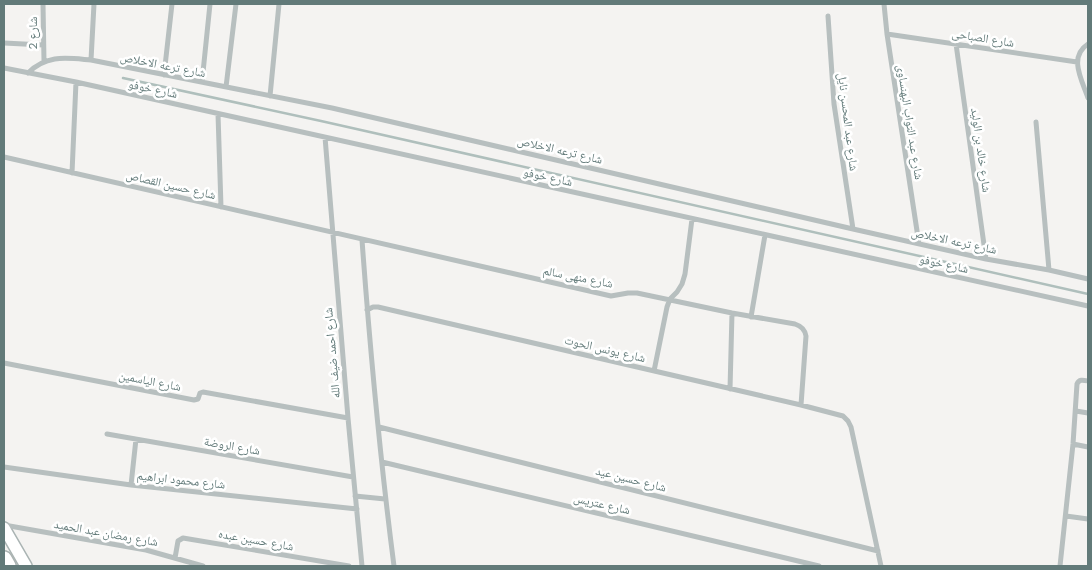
<svg xmlns="http://www.w3.org/2000/svg" width="1092" height="570" font-family="'DM Sans','Noto Naskh Arabic',sans-serif">
	<style>
		.lines { fill: none; stroke-linecap: round; stroke-linejoin: round }
		.stream { stroke: #afbfbc; stroke-width: 2.5 }
		.secondary-casing { stroke: #aab4b3; stroke-width: 14 }
		.highway-casing { stroke: #abb3b2; stroke-width: 18 }
		.street { stroke: #b7bfbf; stroke-width: 5 }
		.secondary { stroke: #fff; stroke-width: 11 }
		.highway { stroke: #fff; stroke-width: 15 }
		.labels { text-anchor: middle; stroke-width: 5; stroke-linejoin: round; paint-order: stroke }
		.street-label { font-size: 12px; fill: #627a79; stroke: #fff }
	</style>
	<rect width="100%" height="100%" fill="#f4f3f1"/>
	<g class="lines">
		<path class="stream" d="M123 78 321 121 1088 294"/>
		<g class="secondary-casing">
			<path id="secondary" d="M4 528 26 566"/>
		</g>
		<g class="highway-casing">
			<path id="highway" d="M4 559 8 566"/>
		</g>
		<path class="street" d="M43 4 44 61
			M884 4 887 34 919 244
			M828 16 834 104 853 229
			M887 34 1077 62
			M4 43 43 45
			M956 44 986 259
			M1088 44C1068 57 1082 80 1088 98
			M91 60 94 4
			M4 68 76 82 1088 306
			M28 73C47 54 67 58 91 60L332 108 853 229 986 259 1049 270 1088 279
			M164 75 172 4
			M202 82 210 4
			M226 87 236 4
			M270 96 279 4
			M218 114 221 207
			M1036 122 1049 270
			M325 137 348 418 362 566
			M4 157 611 296 628 293H637L732 313 795 324C801 326 805 329 806 336L801 405
			M72 173 76 82
			M362 240C370 349 380 458 394 566
			M367 310 373 307H378L801 405 843 416 848 421 851 427 881 566
			M751 317 765 235
			M4 363 194 400 198 399 200 393 203 392 348 418
			M654 371 667 307 670 299 677 292 682 284 685 274 692 219
			M730 389 732 313
			M1076 411 1088 413
			M379 427 878 551
			M107 434 353 477
			M1073 444 1088 447
			M382 462 819 566
			M4 467 131 485 357 509
			M131 485 136 439
			M355 496 385 499
			M1066 516 1088 519
			M4 525 146 550 203 566
			M175 558 178 541 183 538 349 566
			M1060 566 1073 444 1077 384C1079 379 1083 380 1088 381"/>
		<use href="#secondary" class="secondary"/>
		<use href="#highway" class="highway"/>
	</g>
	<g class="labels">
		<g class="street-label">
			<text transform="translate(33 33) rotate(-90)" y="4">شارع 2</text>
			<text transform="translate(983 38) rotate(9)" y="4">شارع الصباحى</text>
			<text transform="translate(163 65) rotate(11)" y="4">شارع ترعه الاخلاص</text>
			<text transform="translate(153 89) rotate(12)" y="4">شارع خوفو</text>
			<text transform="translate(848 122) rotate(83)" y="4">شارع عبد المحسن نايل</text>
			<text transform="translate(910 122) rotate(81)" y="4">شارع عبد التواب البهنساوى</text>
			<text transform="translate(560 150) rotate(13)" y="4">شارع ترعه الاخلاص</text>
			<text transform="translate(981 150) rotate(82)" y="4">شارع خالد بن الوليد</text>
			<text transform="translate(548 177) rotate(12)" y="4">شارع خوفو</text>
			<text transform="translate(171 185) rotate(13)" y="4">شارع حسين القصاص</text>
			<text transform="translate(954 241) rotate(12)" y="4">شارع ترعه الاخلاص</text>
			<text transform="translate(944 264) rotate(12)" y="4">شارع خوفو</text>
			<text transform="translate(578 277) rotate(11)" y="4">شارع منهى سالم</text>
			<text transform="translate(605 349) rotate(13)" y="4">شارع يونس الحوت</text>
			<text transform="translate(332 353) rotate(-95)" y="4">شارع احمد ضيف الله</text>
			<text transform="translate(150 381) rotate(11)" y="4">شارع الياسمين</text>
			<text transform="translate(232 446) rotate(10)" y="4">شارع الروضة</text>
			<text transform="translate(631 479) rotate(14)" y="4">شارع حسين عيد</text>
			<text transform="translate(181 480) rotate(6)" y="4">شارع محمود ابراهيم</text>
			<text transform="translate(602 504) rotate(13)" y="4">شارع عتريس</text>
			<text transform="translate(106 533) rotate(10)" y="4">شارع رمضان عبد الحميد</text>
			<text transform="translate(256 540) rotate(10)" y="4">شارع حسين عبده</text>
		</g>
	</g>
	<rect width="1092" height="570" fill="none" stroke="#627a79" stroke-width="10"/>
</svg>
